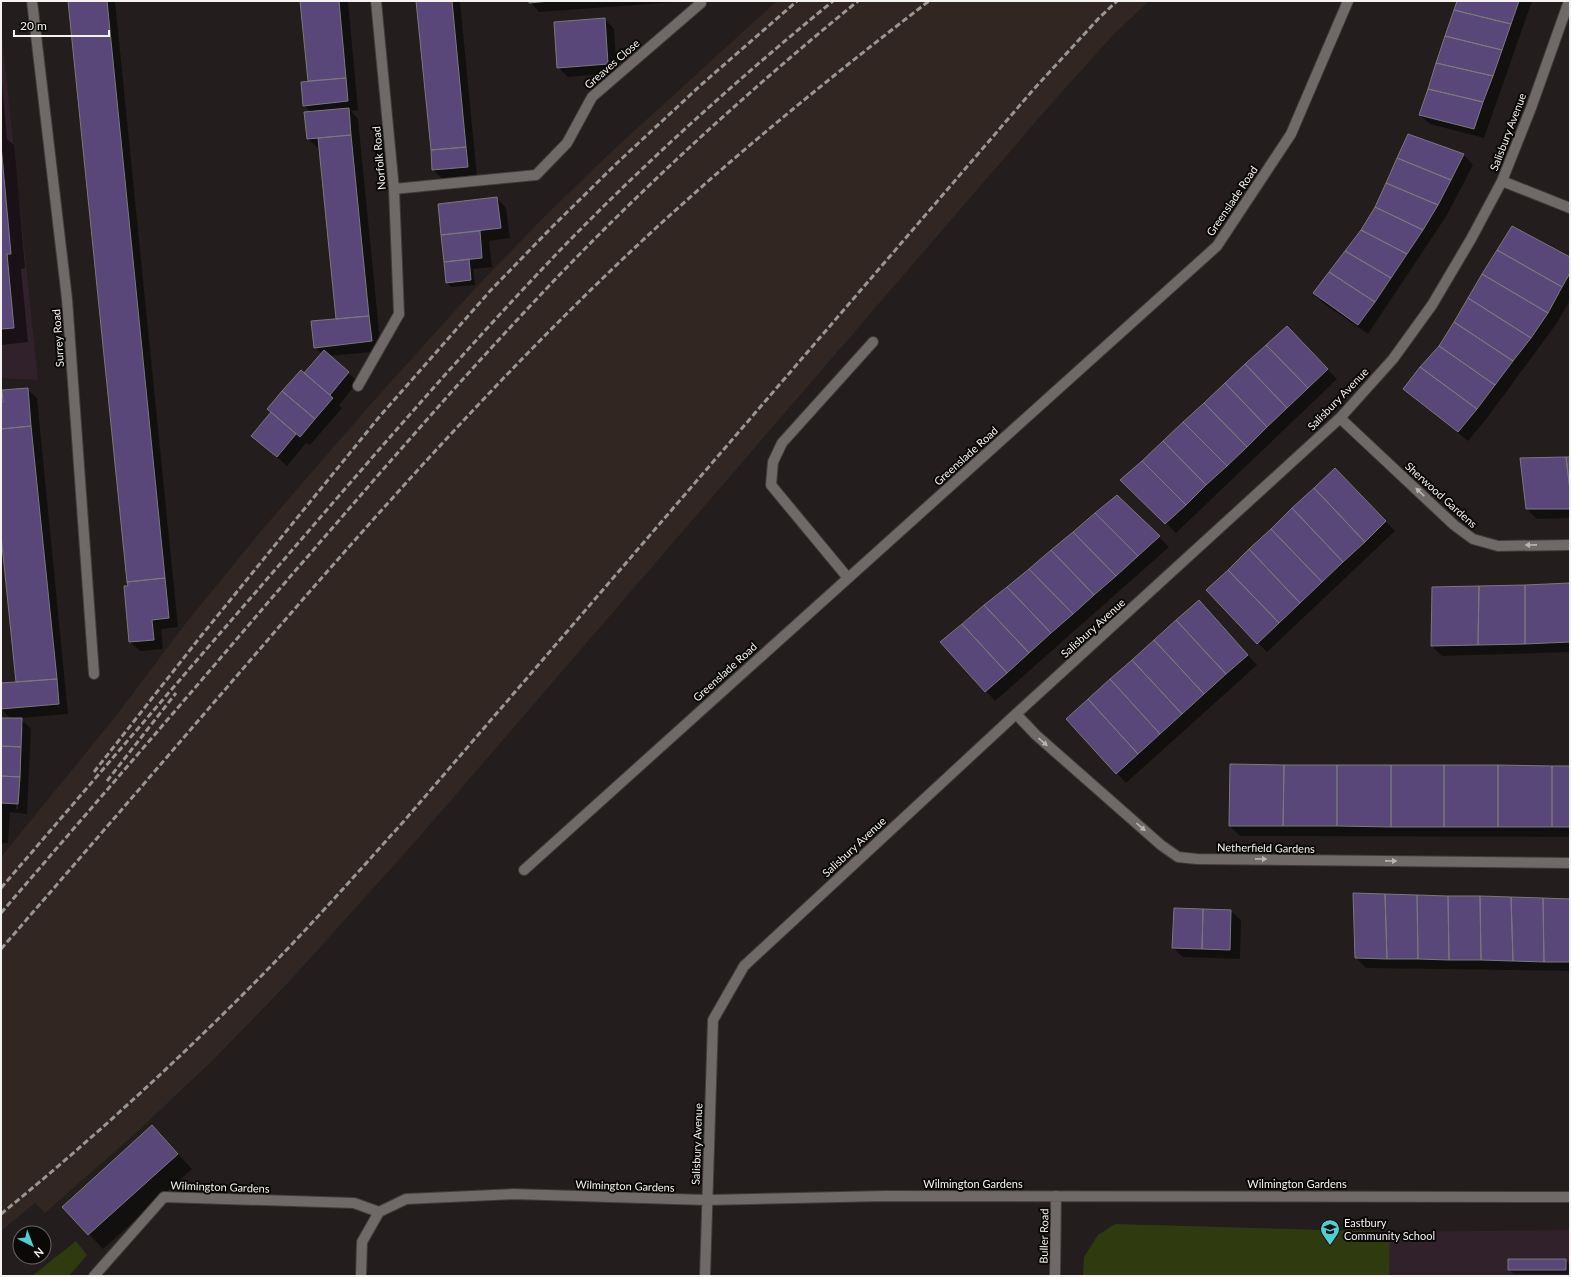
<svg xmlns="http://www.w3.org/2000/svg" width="1571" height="1277" font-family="Lato,sans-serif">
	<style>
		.built { fill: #312622 }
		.education { fill: #31212b }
		.green { fill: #2f3b0e }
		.shadow { fill: #0007; fill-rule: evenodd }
		.building { fill: #594779; stroke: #79787d }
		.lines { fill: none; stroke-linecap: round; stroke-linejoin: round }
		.lane-casing { stroke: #3f3b3a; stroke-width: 12 }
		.street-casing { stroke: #3f3b3a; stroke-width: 12 }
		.lane { stroke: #6f6967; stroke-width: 10 }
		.street { stroke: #6f6967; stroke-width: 10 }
		.rail { stroke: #9a9695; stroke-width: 3; stroke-dasharray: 6 3; stroke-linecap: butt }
		.oneway { fill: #b9b4b3 }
		.labels { text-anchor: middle; stroke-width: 4; stroke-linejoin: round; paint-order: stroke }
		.street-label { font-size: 11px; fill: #f5f2f1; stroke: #0b0908 }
		.poi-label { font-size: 11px; fill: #f5f2f1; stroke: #0b0908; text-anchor: start }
	</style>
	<rect width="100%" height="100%" fill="#231e1d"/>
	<path class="built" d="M777 1H1149L1115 33 1050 105 421 835 286 985 212 1061 139 1130 45 1213 35 1203 1 1231V857L116 716 186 623 261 531 370 405 481 282 543 218 609 154Z"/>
	<path class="education" d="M1 27 38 380 1 378Z
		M1115 1224 1390 1232 1570 1230V1276H1083L1084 1257 1098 1235Z"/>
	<path class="green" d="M1115 1224 1390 1232 1389 1276H1083L1084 1257 1098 1235Z
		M76 1241 87 1255 69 1276H32Z"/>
	<path class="shadow" d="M68 1H115L178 627 161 629 163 649 140 651 130 642 129 587Z
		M301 1H348L358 110 351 111 358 119 381 351 329 356 358 382 339 405 342 408 310 445 306 443 287 466 253 436 322 354 315 347 337 320 320 148H318L308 139 312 113 304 105 309 82Z
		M417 1H460L477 177 443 179 433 170Z
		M530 1H691L539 12Z
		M1458 1H1532L1484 138 1430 124 1420 115Z
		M605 19 614 29 617 73 568 77 558 67Z
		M1 71 7 139 14 145 25 268 21 269 28 342 1 345Z
		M1409 135 1464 155 1473 165 1447 215 1368 334 1323 303 1314 293 1362 230 1376 207Z
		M497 198 506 208 510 238 489 241 492 267 473 269 475 285 451 287 447 283 439 205Z
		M1570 258V300L1557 323 1487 418 1468 441 1414 398 1404 389Z
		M1296 337 1337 379 1176 533 1122 480Z
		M27 389 37 398 68 714 20 718 31 729 27 814 10 812 8 843H1V719H11L1 709V684L17 683 1 525V403ZM21 727H23L18 809H16Z
		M1570 458V518L1537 519 1527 509 1521 459Z
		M1345 479 1395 531 1267 652 1258 643Z
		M1117 496 1169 547 995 701 986 691Z
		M1570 584V652L1442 656 1432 646 1433 588Z
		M1208 611 1257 665 1126 783 1117 773Z
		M1570 767V837L1240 836 1230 826Z
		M1354 894 1570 899V971L1366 968 1356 958Z
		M1175 909 1231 911 1241 920 1240 959 1183 957 1173 948Z
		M152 1126 192 1169 103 1249 64 1207Z
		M1566 1260 1570 1265V1274H1514L1509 1270Z"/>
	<path class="building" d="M68 1H107L165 578 127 582Z
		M300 1H339L346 78 308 81Z
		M416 1H452L466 147 431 150Z
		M529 1H550L529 3Z
		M1457 1H1519L1511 24 1454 10Z
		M1454 10 1511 24 1502 50 1445 36Z
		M605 18 608 64 557 68 554 22Z
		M1445 36 1502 50 1493 76 1436 63Z
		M1436 63 1493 76 1483 102 1428 89Z
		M346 78 348 101 303 106 301 82Z
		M1428 89 1483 102 1474 129 1419 115Z
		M349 108 351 135 307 139 304 112Z
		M1408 134 1464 154 1451 180 1397 158Z
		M351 135 369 316 336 319 318 138Z
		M1 145 11 254H7L14 328 1 329Z
		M466 147 468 167 432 170 431 150Z
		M1397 158 1451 180 1438 205 1386 183Z
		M1386 183 1438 205 1423 230 1375 207Z
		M497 197 501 228 441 235 438 204Z
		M1375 207 1423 230 1407 254 1361 230Z
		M1512 226 1570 257V273L1562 287 1497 250Z
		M1361 230 1407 254 1391 278 1345 251Z
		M480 231 482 258 444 262 441 235Z
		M1497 250 1562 287 1548 313 1482 274Z
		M1345 251 1391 278 1375 302 1329 272Z
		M469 259 471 280 446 283 444 262Z
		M1329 272 1375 302 1358 325 1313 293Z
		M1482 274 1548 313 1531 338 1468 298Z
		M1468 298 1531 338 1513 361 1454 322Z
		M369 316 372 341 314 348 311 321Z
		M1454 322 1513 361 1495 385 1439 346Z
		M1287 326 1328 369 1308 388 1266 345Z
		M1266 345 1308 388 1287 408 1245 364Z
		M1439 346 1495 385 1477 409 1420 367Z
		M324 350 349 372 330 395 304 373Z
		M1245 364 1287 408 1267 427 1225 383Z
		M1420 367 1477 409 1458 432 1403 389Z
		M301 370 333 398 315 419 282 391Z
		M1225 383 1267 427 1247 447 1204 403Z
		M28 388 31 426 1 429V402H3L2 390Z
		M282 391 315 419 300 437 267 409Z
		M1204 403 1247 447 1227 466 1183 422Z
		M271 412 296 434 277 457 251 436Z
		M1183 422 1227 466 1206 485 1163 441Z
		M31 426 57 679 16 682 1 535V429Z
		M1163 441 1206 485 1186 505 1142 461Z
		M1566 457 1570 490V509H1526L1520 458Z
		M1566 457H1570V490Z
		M1142 461 1186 505 1165 524 1120 480Z
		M1335 468 1386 521 1365 542 1314 488Z
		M1314 488 1365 542 1343 562 1292 508Z
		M1117 495 1160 536 1138 556 1095 513Z
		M1292 508 1343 562 1322 582 1271 529Z
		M1095 513 1138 556 1116 576 1073 532Z
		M1271 529 1322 582 1300 603 1249 549Z
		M1073 532 1116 576 1094 595 1051 550Z
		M1249 549 1300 603 1279 623 1228 570Z
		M1051 550 1094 595 1073 614 1029 569Z
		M1029 569 1073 614 1051 633 1007 587Z
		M1228 570 1279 623 1257 644 1206 590Z
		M165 578 169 618 152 620 154 640 129 642 124 586H128L127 582Z
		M1570 583V642L1525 644V585Z
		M1525 585V644L1478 645 1479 586Z
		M1479 586 1478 645 1431 646 1432 587Z
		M1007 587 1051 633 1029 653 984 605Z
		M1199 600 1248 655 1226 674 1176 620Z
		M984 605 1029 653 1007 673 962 624Z
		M1176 620 1226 674 1204 694 1154 640Z
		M962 624 1007 673 985 692 940 642Z
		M1154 640 1204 694 1182 714 1132 660Z
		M1132 660 1182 714 1160 734 1110 679Z
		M57 679 59 704 1 709V683Z
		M1110 679 1160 734 1138 754 1088 699Z
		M1088 699 1138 754 1116 774 1066 719Z
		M1 718H22L21 747 1 746Z
		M1 746 21 747 20 777 1 776Z
		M1230 764 1284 765 1283 826H1229Z
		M1284 765H1337V826H1283Z
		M1337 765H1391V827L1337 826Z
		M1391 765H1444V827H1391Z
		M1444 765H1498V827H1444Z
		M1498 765 1552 766V827H1498Z
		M1552 766H1570V827H1552Z
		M1 776 20 777 18 804 1 803Z
		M1353 893 1385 894 1387 959 1355 958Z
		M1385 894 1417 895 1418 959H1387Z
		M1417 895 1448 896 1449 960 1418 959Z
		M1448 896H1480L1481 960H1449Z
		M1480 896 1511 897 1513 961 1481 960Z
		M1511 897 1543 898 1544 962 1513 961Z
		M1543 898 1570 899V962H1544Z
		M1174 908 1203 909 1202 949 1172 948Z
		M1203 909 1231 910 1230 950 1202 949Z
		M152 1125 178 1154 88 1235 62 1207Z
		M1508 1259H1566V1270H1508Z"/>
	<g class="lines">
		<g class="lane-casing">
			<path id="lane" d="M358 386 399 314
				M848 578 771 485 773 462 782 443 873 342"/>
		</g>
		<g class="street-casing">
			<path id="street" d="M32 1 67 299 94 674
				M376 1 394 189 399 314
				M1502 181 1570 208
				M394 189 536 175 567 143 592 97 701 3
				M1340 418 1454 525 1473 539 1498 546 1570 545
				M1016 714 1036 735 1161 845 1178 857 1197 859 1570 863
				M524 870 1217 246 1291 134 1348 1
				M94 1276 164 1197 354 1203 379 1212
				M361 1276 362 1242 379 1212 406 1199 513 1194 707 1200 885 1196 1570 1197
				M705 1276 713 1020 744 966 1016 714 1340 418 1393 359 1432 305 1471 239 1502 181 1531 108 1569 1
				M1055 1276 1056 1196"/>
		</g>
		<use href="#lane" class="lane"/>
		<use href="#street" class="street"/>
		<path class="rail" d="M94 772 201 636 380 416 490 291 553 226 617 163 702 84 797 1
			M107 781 176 693
			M1 888C94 780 187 671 281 563 374 455 467 347 566 244 650 158 740 77 833 1
			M1 913C93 806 185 700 276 593 356 501 435 408 518 319 623 205 738 99 858 1
			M1 949C81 857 161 764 241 671 357 536 475 402 603 278 705 179 816 88 929 1
			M1 1214C94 1138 185 1054 269 968 315 921 359 871 404 821L1033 90 1099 18 1117 1"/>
	</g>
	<defs><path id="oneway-solid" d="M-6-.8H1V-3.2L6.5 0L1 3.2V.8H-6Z"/></defs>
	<g class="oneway">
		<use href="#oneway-solid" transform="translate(1420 492) rotate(-137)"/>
		<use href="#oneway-solid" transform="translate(1531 545) rotate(179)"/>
		<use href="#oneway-solid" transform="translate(1043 742) rotate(41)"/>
		<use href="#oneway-solid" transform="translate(1141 827) rotate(41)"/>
		<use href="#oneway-solid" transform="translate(1261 859) rotate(1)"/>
		<use href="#oneway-solid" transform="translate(1391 861) rotate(1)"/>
	</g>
	<defs>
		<g id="school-pin" transform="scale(1)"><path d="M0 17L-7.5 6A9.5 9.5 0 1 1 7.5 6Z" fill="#51ccd1" stroke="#0b0908"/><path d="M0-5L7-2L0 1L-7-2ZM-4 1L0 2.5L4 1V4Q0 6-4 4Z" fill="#111"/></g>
	</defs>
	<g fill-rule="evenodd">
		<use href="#school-pin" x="1330" y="1229"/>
	</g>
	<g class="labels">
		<g class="street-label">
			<text transform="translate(612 64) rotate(-41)" y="4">Greaves Close</text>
			<text transform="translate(1508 132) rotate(-69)" y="4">Salisbury Avenue</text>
			<text transform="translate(379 158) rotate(-95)" y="4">Norfolk Road</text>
			<text transform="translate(1232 201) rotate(-56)" y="4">Greenslade Road</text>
			<text transform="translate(58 338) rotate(-94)" y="4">Surrey Road</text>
			<text transform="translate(1338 399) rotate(-46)" y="4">Salisbury Avenue</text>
			<text transform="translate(966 456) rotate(-42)" y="4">Greenslade Road</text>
			<text transform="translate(1441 495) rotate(42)" y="4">Sherwood Gardens</text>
			<text transform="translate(1093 628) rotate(-42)" y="4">Salisbury Avenue</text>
			<text transform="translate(725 672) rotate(-42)" y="4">Greenslade Road</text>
			<text transform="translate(854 847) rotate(-43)" y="4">Salisbury Avenue</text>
			<text transform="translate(1266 848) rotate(1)" y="4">Netherfield Gardens</text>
			<text transform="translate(697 1144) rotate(-88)" y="4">Salisbury Avenue</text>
			<text x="973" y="1188">Wilmington Gardens</text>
			<text x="1297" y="1188">Wilmington Gardens</text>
			<text transform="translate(625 1186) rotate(2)" y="4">Wilmington Gardens</text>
			<text transform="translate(220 1187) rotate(2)" y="4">Wilmington Gardens</text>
			<text transform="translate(1044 1236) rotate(-89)" y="4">Buller Road</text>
		</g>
		<g class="poi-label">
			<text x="1344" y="1227">Eastbury<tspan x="1344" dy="13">Community School</tspan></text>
		</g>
	</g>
	<rect width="1571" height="1277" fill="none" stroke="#f5f2f1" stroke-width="4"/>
	<g transform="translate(32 1245) rotate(138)"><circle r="19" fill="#0b0908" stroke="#696665"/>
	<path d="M0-3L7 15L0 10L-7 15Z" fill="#51ccd1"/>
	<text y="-6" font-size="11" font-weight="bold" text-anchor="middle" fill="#f5f2f1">N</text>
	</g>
	<path d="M14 30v6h95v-6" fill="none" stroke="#f5f2f1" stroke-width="2"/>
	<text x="20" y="30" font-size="12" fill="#f5f2f1" stroke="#0b0908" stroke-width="3" paint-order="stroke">20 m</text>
</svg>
